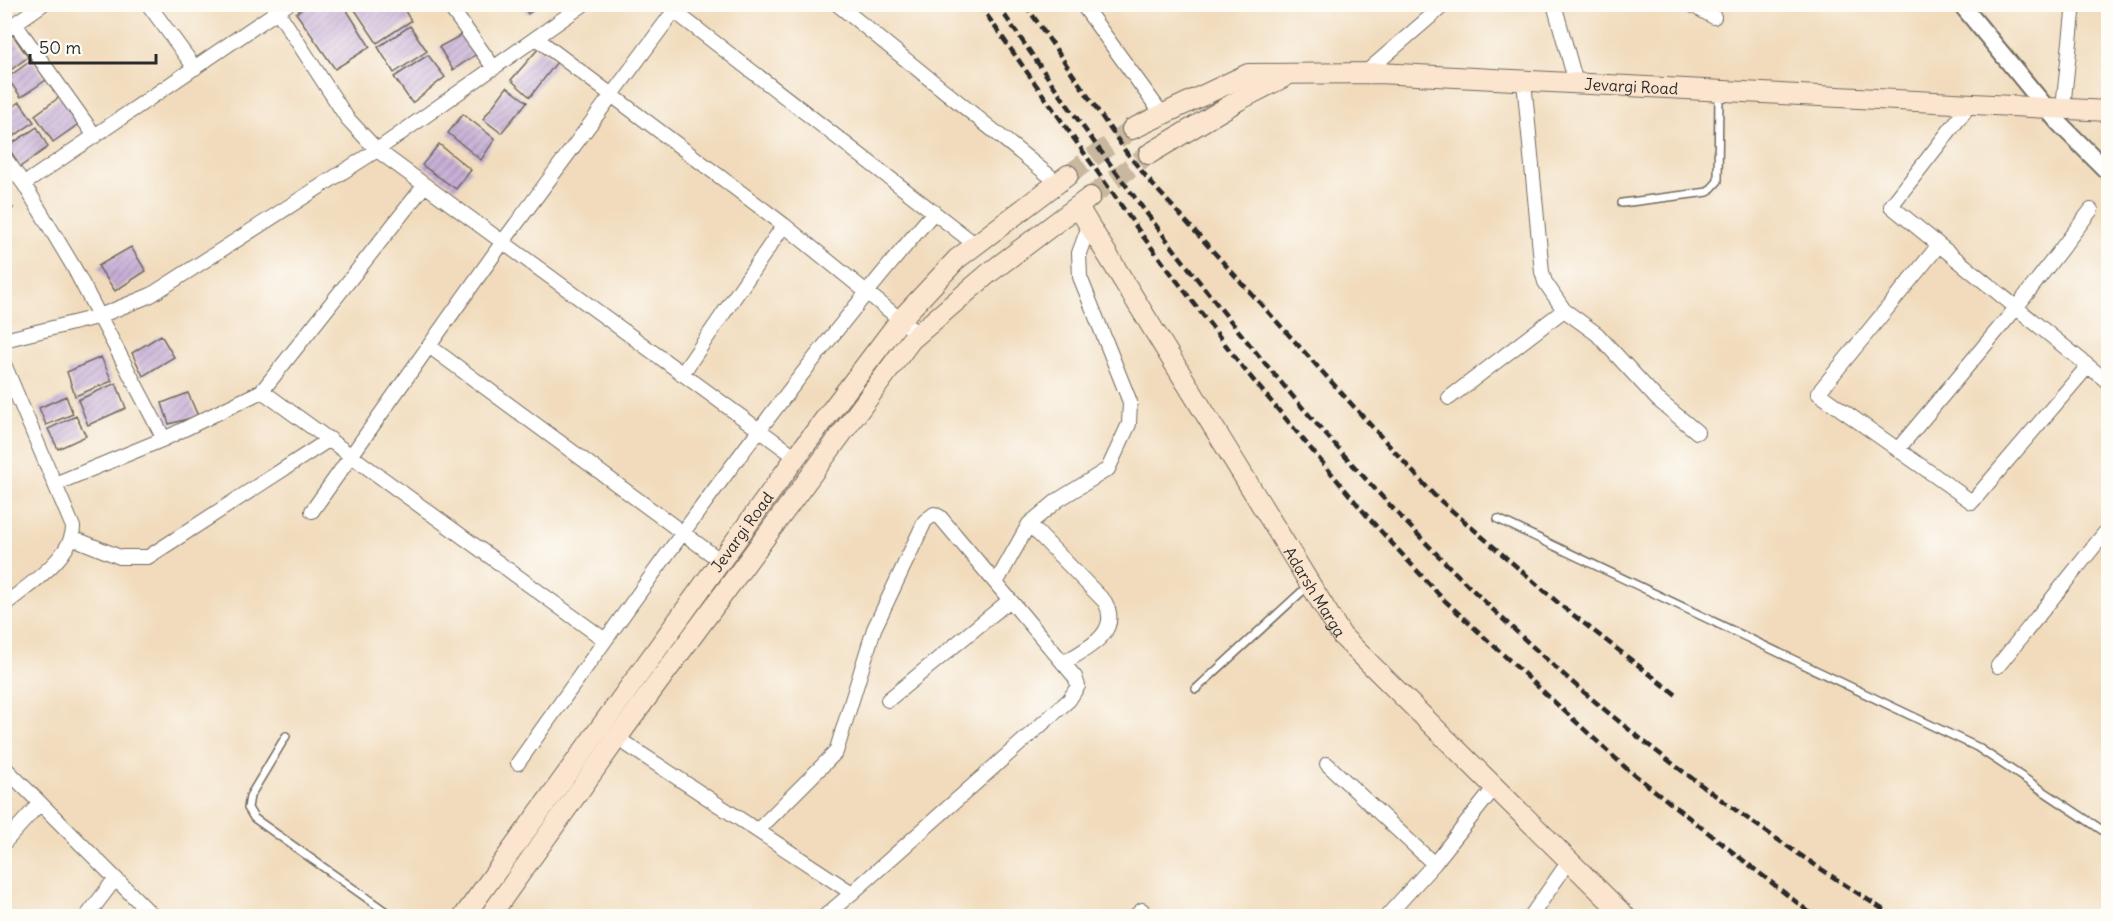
<svg xmlns="http://www.w3.org/2000/svg" width="2113" height="921" font-family="Delius,sans-serif">
	<style>
		.building { fill: url(#building-hatch) }
		.lines { fill: none; stroke-linecap: round; stroke-linejoin: round }
		.secondary-tunnel { stroke: #c9b89f; stroke-width: 20; stroke-dasharray: 20 10; stroke-linecap: butt }
		.service-casing { stroke: #70695e; stroke-width: 10 }
		.minor-casing { stroke: #70695e; stroke-width: 16 }
		.tertiary-casing { stroke: #70695e; stroke-width: 20 }
		.secondary-casing { stroke: #70695e; stroke-width: 22 }
		.service { stroke: #fff; stroke-width: 7 }
		.minor { stroke: #fff; stroke-width: 14 }
		.tertiary { stroke: #fff; stroke-width: 16 }
		.secondary { stroke: #fbe5cf; stroke-width: 20 }
		.rail { stroke: #2b2b2b; stroke-width: 4.5; stroke-dasharray: 9 4.5; stroke-linecap: butt }
		.labels { text-anchor: middle; stroke-width: 4.5; stroke-linejoin: round; paint-order: stroke }
		.street-label { font-size: 16px; fill: #2b2b2b; stroke: #fdfcf7 }
	</style>
	<defs>
		<pattern id="building-hatch" width="6" height="6" patternUnits="userSpaceOnUse" patternTransform="scale(1.5)"><rect width="6" height="6" fill="#c7afd6"/><path d="M-1 1l2-2M0 6l6-6M5 7l2-2" fill="none" stroke="#a28fae"/></pattern>
	</defs>
	<rect width="100%" height="100%" fill="#fdfcf7"/>
	<filter id="ink" filterUnits="userSpaceOnUse"><feTurbulence type="fractalNoise" baseFrequency=".0167" numOctaves="2"/><feDisplacementMap in="SourceGraphic" scale="12" xChannelSelector="R" yChannelSelector="G"/><feConvolveMatrix kernelMatrix="1 2 1 2 8 2 1 2 1" color-interpolation-filters="sRGB"/></filter>
	<filter id="wash" filterUnits="userSpaceOnUse"><feTurbulence type="fractalNoise" baseFrequency=".008" numOctaves="4" result="noise"/><feDisplacementMap in="SourceGraphic" scale="24" xChannelSelector="R" yChannelSelector="G"/><feGaussianBlur stdDeviation="1.35" result="paint"/><feColorMatrix in="noise" values="0 0 0 0 0 0 0 0 0 0 0 0 0 0 0 0 0 1.4 0 .05"/><feComposite in="paint" operator="in"/></filter>
	<g filter="url(#wash)">
		<rect width="100%" height="100%" fill="#f1dbbc"/>
		<g id="blocks">
			<path class="building" d="M309 4H343L370 47 335 69 296 13Z
				M351 4H401L411 21 377 43Z
				M522 4H542L528 14Z
				M410 26 427 51 394 73 378 47Z
				M465 33 478 53 453 70 439 47Z
				M13 35 28 57 4 75V41Z
				M539 48 557 62 530 97 511 80Z
				M428 55 445 77 412 103 394 77Z
				M32 60 46 80 21 97 7 78Z
				M507 87 527 102 501 133 483 119Z
				M61 96 80 123 53 142 35 115Z
				M20 102 34 122 4 143V113Z
				M463 114 495 139 481 160 448 133Z
				M37 127 48 147 20 167 8 146Z
				M439 144 471 170 456 189 422 165Z
				M4 197 13 208 4 214Z
				M131 247 146 271 115 291 98 266Z
				M161 335 174 357 143 376 132 353Z
				M101 357 112 381 75 396 67 372Z
				M116 383 126 408 88 425 78 400Z
				M188 393 198 416 169 424 162 403Z
				M66 396 73 414 46 425 39 408Z
				M76 416 86 436 58 449 48 429Z"/>
		</g>
	</g>
	<g filter="url(#ink)">
		<use href="#blocks" fill-opacity="0" stroke="#70695e" stroke-width="1.5"/>
		<g class="lines">
			<path class="secondary-tunnel" d="M1068 175 1132 129
				M1090 197 1149 154"/>
			<g class="service-casing">
				<path id="service" d="M1622 203 1708 192 1718 181 1719 94
					M1498 519 1977 747 2108 834
					M1196 689 1309 585
					M286 736 250 796 248 808 254 818 392 916"/>
			</g>
			<g class="minor-casing">
				<path id="minor" d="M148 4 195 68
					M273 4 347 118 377 150 796 457
					M448 4 494 68
					M665 4 976 245
					M837 4 1057 182
					M1082 4 1162 114
					M1554 4 1576 83
					M1690 4 1714 17
					M15 24 95 136
					M4 31 43 4
					M536 38 784 225 918 334
					M1365 73 1445 4
					M1971 103 1891 206 2108 382
					M2063 108 2074 4
					M4 157 24 184 73 266 164 439
					M24 184 288 4
					M424 186 262 391 605 640
					M1939 245 1818 393 1972 502 2088 366
					M1564 310 1597 334 1657 399 1697 432
					M4 340 97 317 151 295 377 150 584 4
					M429 346 721 561
					M4 364 73 527C73 557 26 587 4 605
					M682 374 784 225
					M1449 398 1564 310 1545 282 1542 272 1524 81
					M1898 449 2016 308 2091 210
					M55 484 164 439 262 391
					M312 511 502 243 674 11
					M1029 524 1105 602C1122 633 1086 649 1063 663
					M73 538 120 557H148L330 439
					M996 583 1029 524 1058 500 1108 469 1129 424 1130 402 1080 277 1079 253 1089 226
					M1998 666 2108 529
					M888 700 1010 600
					M617 738 852 893 825 916
					M518 763C651 575 784 387 934 212
					M1327 764 1434 864 1495 787
					M4 767 153 916
					M759 829 836 752 874 629 925 521 934 514 940 517 1075 677 1078 686 1069 700 852 893
					M4 843 40 803
					M4 916H5
					M87 916 115 879
					M1135 916 1142 910
					M1387 916 1434 864
					M1531 916 1569 861"/>
			</g>
			<g class="tertiary-casing">
				<path id="tertiary" d="M1961 4 2058 122 2108 172"/>
			</g>
			<g class="secondary-casing">
				<g id="secondary">
					<path id="s1" d="M1132 129 1248 74 1378 73 2108 111"/>
					<path d="M1149 154 1239 100 1284 77"/>
					<path id="s2" d="M1078 207 1342 636 1625 916"/>
					<path id="s3" d="M464 916 796 457 900 320 957 259 1068 175"/>
					<path d="M490 916 617 738 911 340 989 273 1090 197"/>
				</g>
			</g>
			<use href="#service" class="service"/>
			<use href="#minor" class="minor"/>
			<use href="#tertiary" class="tertiary"/>
			<use href="#secondary" class="secondary"/>
			<path class="rail" d="M979 4 1142 235 1244 369 1368 517 1442 598 1626 768 1814 916
				M997 4C1166 251 1353 492 1579 688 1678 773 1784 846 1893 916
				M1025 4 1126 152 1153 185 1434 495 1563 607 1679 697"/>
		</g>
	</g>
	<g class="labels">
		<g class="street-label">
			<text dy="6" stroke="none"><textPath href="#s1" startOffset="512">Jevargi Road</textPath></text>
			<text dy="6" stroke="none"><textPath href="#s3" startOffset="474">Jevargi Road</textPath></text>
			<text dy="6" stroke="none"><textPath href="#s2" startOffset="452">Adarsh Marga</textPath></text>
		</g>
	</g>
	<rect width="2113" height="921" fill="none" stroke="#fdfcf7" stroke-width="24"/>
	<path d="M30 54v9h126v-9" fill="none" stroke="#2b2b2b" stroke-width="3"/>
	<text x="39" y="54" font-size="18" fill="#2b2b2b" stroke="#fdfcf7" stroke-width="4.5" paint-order="stroke">50 m</text>
</svg>
